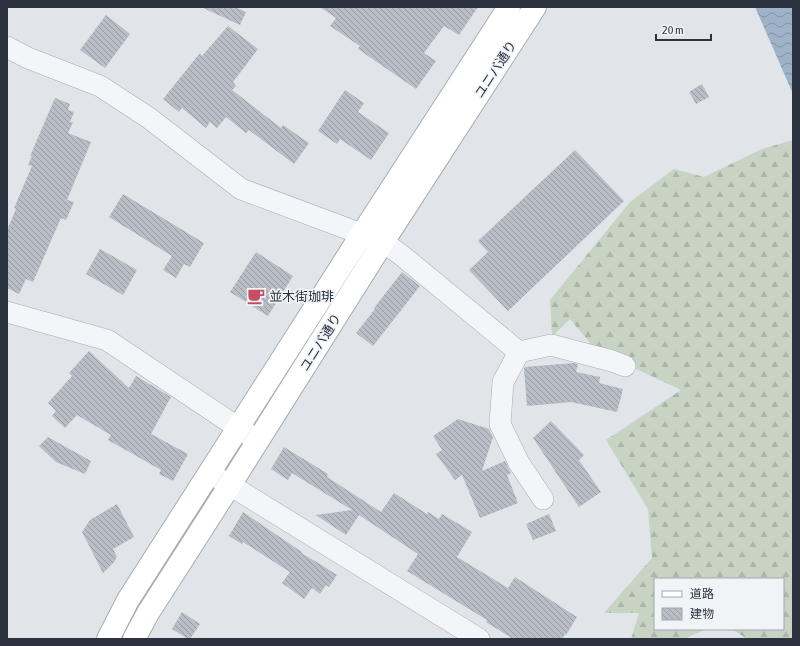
<svg xmlns="http://www.w3.org/2000/svg" width="800" height="646" font-family="'Asap Condensed','Noto Sans JP',sans-serif">
	<style>
		.forest { fill: url(#forest-firs) }
		.water { fill: url(#water-waves) }
		.building { fill: url(#building-back-hatch) }
		.lines { fill: none; stroke-linecap: round; stroke-linejoin: round }
		.street-casing { stroke: #a7acb3; stroke-width: 22 }
		.secondary-casing { stroke: #a7acb3; stroke-width: 24 }
		.street { stroke: #f4f5f8; stroke-width: 21 }
		.secondary { stroke: #fff; stroke-width: 22 }
		.labels { text-anchor: middle; stroke-width: 3.5; stroke-linejoin: round; paint-order: stroke }
		.street-label { font-size: 13px; fill: #2b3340; stroke: #f1f4f7 }
		.poi-label { font-size: 13px; fill: #2b3340; stroke: #f1f4f7; text-anchor: start }
	</style>
	<defs>
		<pattern id="forest-firs" width="22" height="20" patternUnits="userSpaceOnUse"><rect width="22" height="20" fill="#c7d3c3"/><path d="M5 1l3.5 6h-7zM16 11l3.5 6h-7z" fill="#abb6a9"/></pattern>
		<pattern id="water-waves" width="16" height="10" patternUnits="userSpaceOnUse"><rect width="16" height="10" fill="#9eb3c7"/><path d="M0 5q4-4 8 0t8 0" fill="none" stroke="#8192a3"/></pattern>
		<pattern id="building-back-hatch" width="6" height="6" patternUnits="userSpaceOnUse"><rect width="6" height="6" fill="#b9bec6"/><path d="M-1 5l2 2M0 0l6 6M5-1l2 2" fill="none" stroke="#979ba2"/></pattern>
	</defs>
	<rect width="100%" height="100%" fill="#e1e5e9"/>
	<path class="forest" d="M793 140V639H747L732 629H783V579H655V629H706L684 639H631L639 613H604L652 558 648 509 606 440 681 390 596 350 570 319 552 337 550 300 630 202 674 169 704 177 762 149Z"/>
	<path class="water" d="M755 7H793V94Z"/>
	<path class="building" d="M201 7H235L246 12 240 25Z
		M320 7H478L459 35 444 26 424 53 436 61 416 89 358 49 360 46 330 26 336 18Z
		M106 15 130 34 105 68 80 50Z
		M228 26 258 49 233 82 236 86 232 90 281 128 283 125 309 143 294 164 249 130 246 133 226 117 217 128 210 122 206 128 182 108 179 112 163 99 200 53 202 56Z
		M702 84 709 97 696 104 689 92Z
		M345 90 364 103 358 112 389 133 371 160 340 139 337 144 318 131Z
		M55 98 70 104 68 110 74 112 70 122H73L68 133 91 142 67 200 74 202 66 220 61 218 33 282 26 279 19 294 7 288V230L16 209 14 208 32 166 28 165 32 156H30Z
		M575 150 624 201 508 311 469 270 488 252 478 241Z
		M123 194 204 243 190 267 184 264 176 278 163 270 172 256 109 217Z
		M100 249 137 270 123 295 86 274Z
		M256 252 293 276 268 316 230 292Z
		M402 272 420 286 373 346 356 333 375 309 374 308Z
		M89 351 129 388 136 376 171 397 151 434 188 454 173 481 159 474 161 470 108 440 111 435 77 415 65 428 52 416 56 411 48 403 72 376 69 373Z
		M573 363 578 364 576 372 600 377 599 383 623 389 617 412 571 402 527 406 524 369 525 367Z
		M458 419 489 429 493 437 482 471 505 461 511 473 507 475 518 503 480 518 462 475 455 480 436 454 442 450 433 436Z
		M551 421 584 455 579 460 601 492 579 507 533 438Z
		M48 437 91 461 85 474 56 462 39 446Z
		M284 447 328 474 327 477 381 512 394 493 427 514 428 512 439 519 442 514 472 532 457 557 508 588 515 577 577 617 566 635 565 634 562 639H513L486 622 487 620 407 571 418 554 359 515 346 535 316 515 352 510 292 473 288 480 271 469Z
		M117 504 134 537 113 549 117 557 114 562 103 573 82 532 90 520Z
		M243 512 302 552 301 553 320 564 337 575 329 587 326 585 320 594 312 588 304 599 282 583 290 572 243 542 242 544 229 536Z
		M549 514 556 531 533 540 526 524Z
		M182 612 200 624 190 639H188L172 629Z"/>
	<g class="lines">
		<g class="street-casing">
			<path id="street" d="M7 47 28 58 100 86 149 118 241 189 383 242 400 254 519 352 551 345 612 361 625 366
				M7 312 107 340 258 441
				M519 352 503 382 500 424 519 463 543 499
				M209 473 230 485 479 639"/>
		</g>
		<g class="secondary-casing">
			<path id="secondary" d="M108 639 128 600 362 234 509 7
				M134 639 148 613 230 485 383 242 535 7"/>
		</g>
		<use href="#street" class="street"/>
		<use href="#secondary" class="secondary"/>
	</g>
	<defs>
		<g id="cafe-bare" transform="scale(1.38)"><path d="M-5.5-4.5H6V0H3Q3 3.5 0 3.5H-2.5Q-5.5 3.5-5.5 0ZM3-3.2v2h1.7v-2ZM-6 4.5H4V6H-6Z" fill="#c74e62" stroke="#f1f4f7" stroke-width="2.5" paint-order="stroke"/></g>
	</defs>
	<g fill-rule="evenodd">
		<use href="#cafe-bare" x="256" y="296"/>
	</g>
	<g class="labels">
		<g class="street-label">
			<text transform="translate(495 69) rotate(-57)" y="5">ユニバ通り</text>
			<text transform="translate(320 342) rotate(-58)" y="5">ユニバ通り</text>
		</g>
		<g class="poi-label">
			<text x="269" y="301">並木街珈琲</text>
		</g>
	</g>
	<rect width="800" height="646" fill="none" stroke="#2b3340" stroke-width="16"/>
	<rect x="654" y="578" width="130" height="52" fill="#f1f4f7" stroke="#a2a7ae"/>
	<rect x="662" y="591" width="20" height="6" fill="#ffffff" stroke="#a2a7ae"/>
	<text x="690" y="598" font-size="12" fill="#2b3340">道路</text>
	<rect x="662" y="608" width="20" height="12" fill="url(#building-back-hatch)" stroke="#a2a7ae"/>
	<text x="690" y="618" font-size="12" fill="#2b3340">建物</text>
	<path d="M656 34v6h55v-6" fill="none" stroke="#2b3340" stroke-width="2"/>
	<text x="662" y="34" font-size="12" fill="#2b3340" stroke="#f1f4f7" stroke-width="3" paint-order="stroke">20 m</text>
</svg>
